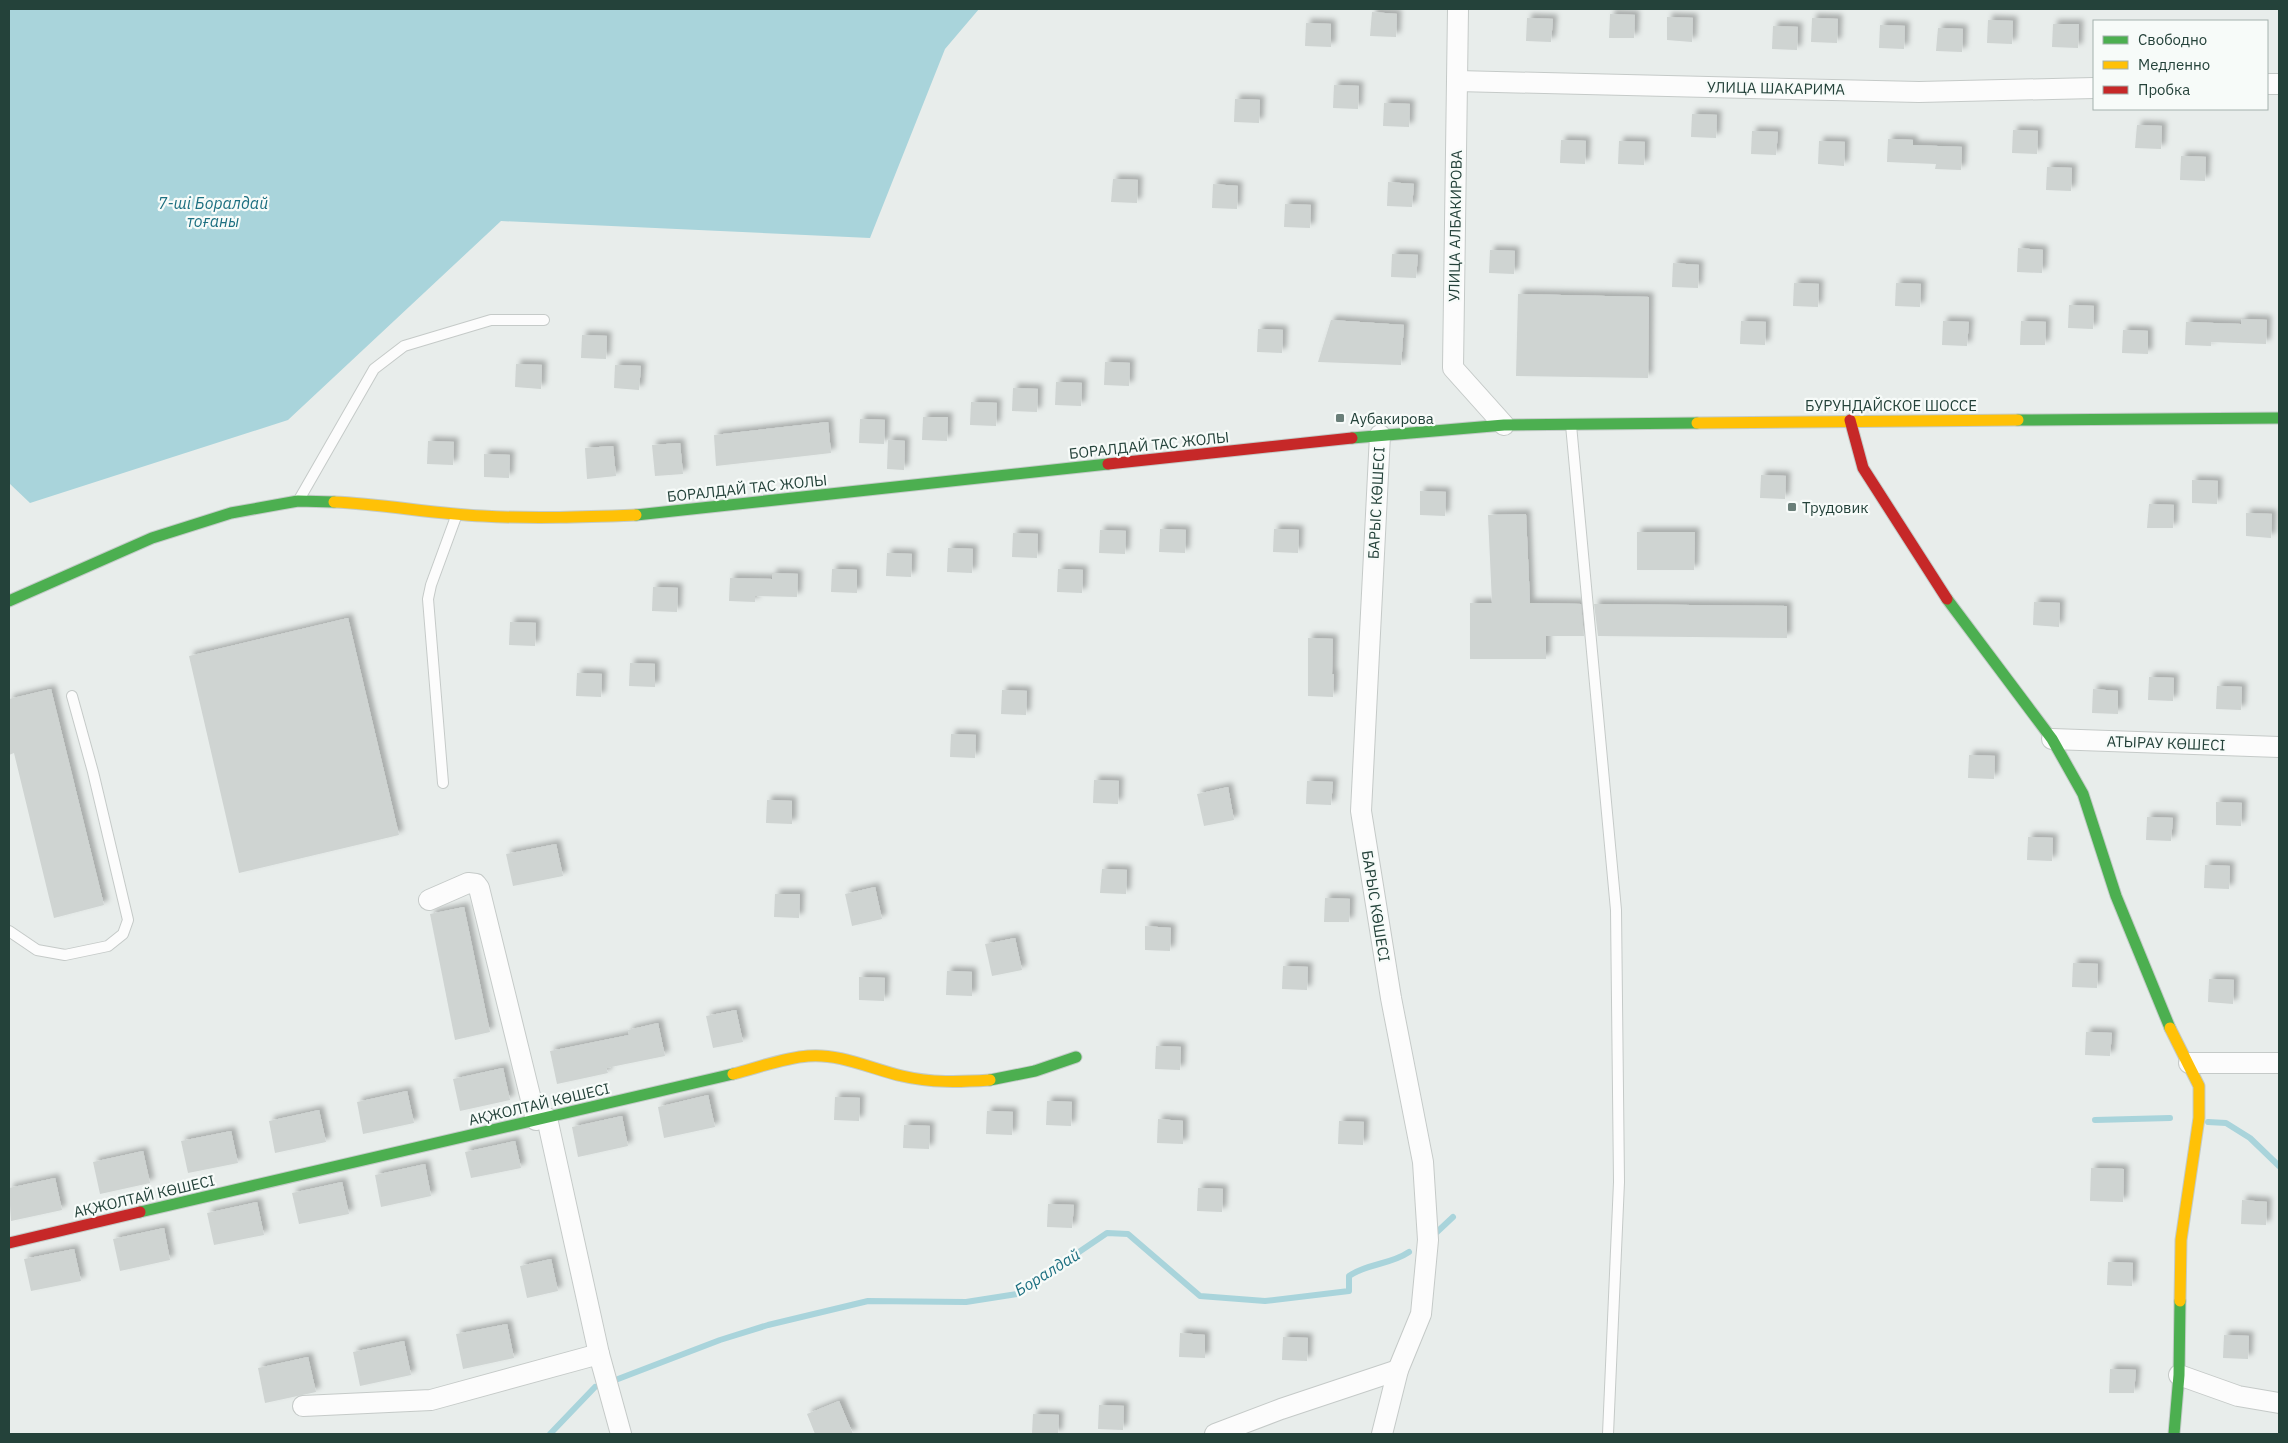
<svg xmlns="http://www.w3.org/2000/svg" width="2288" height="1443" font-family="'IBM Plex Sans',sans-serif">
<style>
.water{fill:#a9d4db}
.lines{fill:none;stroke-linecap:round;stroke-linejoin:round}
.stream{stroke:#a9d4db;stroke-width:6}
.building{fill:#cfd4d2;filter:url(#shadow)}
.lane-casing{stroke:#c5cac8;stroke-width:12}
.street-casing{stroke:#c5cac8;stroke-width:22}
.fast-casing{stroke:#c3cbc8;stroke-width:13}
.slow-casing{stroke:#c3cbc8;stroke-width:13}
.jam-casing{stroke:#c3cbc8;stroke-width:13}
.lane{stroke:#fcfcfc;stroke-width:10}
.street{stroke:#fcfcfc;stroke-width:20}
.fast{stroke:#4caf50;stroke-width:11}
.slow{stroke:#ffc107;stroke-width:11}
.jam{stroke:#c62828;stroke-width:11}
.poi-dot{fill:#697e78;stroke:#f7fbf9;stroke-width:2}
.labels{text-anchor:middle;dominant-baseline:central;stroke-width:4.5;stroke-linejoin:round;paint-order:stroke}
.street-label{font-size:15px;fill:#24423a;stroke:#f7fbf9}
.poi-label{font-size:15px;fill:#24423a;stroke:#f7fbf9;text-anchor:start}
.water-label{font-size:16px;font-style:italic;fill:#1c6f80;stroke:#f7fbf9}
</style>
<defs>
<filter id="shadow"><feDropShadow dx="4.5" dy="-4.5" stdDeviation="2.5" flood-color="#0004"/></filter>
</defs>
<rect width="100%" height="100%" fill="#e8edeb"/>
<!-- water -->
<path class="water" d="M 9,9 L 979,9 L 945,49 L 870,238 L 501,221 L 288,420 L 30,503 L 9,483 Z"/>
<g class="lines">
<!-- stream -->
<g class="stream">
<path d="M 2095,1120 L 2170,1118"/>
<path d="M 2208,1122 L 2226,1123 L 2250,1138 L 2279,1166"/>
<path d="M 1437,1232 L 1453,1217"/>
<path d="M 618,1379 L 720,1340 L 768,1325 L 868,1301 L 966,1302 L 1017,1294 L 1107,1233 L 1128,1234 L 1200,1296 L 1265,1301 L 1349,1291 L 1349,1276 C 1368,1263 1390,1265 1409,1252"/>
<path d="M 550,1434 L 595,1387"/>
</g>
</g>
<!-- building -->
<g class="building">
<path d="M 1372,12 L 1397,14 L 1396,37 L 1370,36 Z"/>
<path d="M 1610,14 L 1635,15 L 1634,38 L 1609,38 Z"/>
<path d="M 1667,17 L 1693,18 L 1692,42 L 1667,40 Z"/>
<path d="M 1527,18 L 1553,19 L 1551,42 L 1526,41 Z"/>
<path d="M 1812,18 L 1838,19 L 1837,43 L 1811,42 Z"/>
<path d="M 1988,20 L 2013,21 L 2012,44 L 1987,43 Z"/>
<path d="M 1306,23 L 1331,24 L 1331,47 L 1305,46 Z"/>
<path d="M 2053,24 L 2079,24 L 2078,48 L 2052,47 Z"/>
<path d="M 1880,25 L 1905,26 L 1904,49 L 1879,48 Z"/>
<path d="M 1773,26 L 1798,27 L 1797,50 L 1772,49 Z"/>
<path d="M 1938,28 L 1963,29 L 1962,52 L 1936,51 Z"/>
<path d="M 1334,85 L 1359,86 L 1358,109 L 1333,108 Z"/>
<path d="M 1235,99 L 1260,100 L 1259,123 L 1234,122 Z"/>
<path d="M 1384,103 L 1410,104 L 1409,127 L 1383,126 Z"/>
<path d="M 1692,114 L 1717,115 L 1716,138 L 1691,137 Z"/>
<path d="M 2137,125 L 2162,126 L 2161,149 L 2135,148 Z"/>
<path d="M 2013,130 L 2038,131 L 2037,154 L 2012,153 Z"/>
<path d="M 1752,131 L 1778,132 L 1776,155 L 1751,154 Z"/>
<path d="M 1888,139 L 1913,140 L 1913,145 L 1962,147 L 1961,170 L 1935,169 L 1936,164 L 1887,162 Z"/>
<path d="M 1561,140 L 1586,141 L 1585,164 L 1560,163 Z"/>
<path d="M 1619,141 L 1645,142 L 1644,165 L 1618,164 Z"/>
<path d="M 1819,141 L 1845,142 L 1844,166 L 1818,164 Z"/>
<path d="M 2181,156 L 2206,157 L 2205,181 L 2180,180 Z"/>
<path d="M 2047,167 L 2072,168 L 2071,191 L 2046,190 Z"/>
<path d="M 1113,179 L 1138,180 L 1137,203 L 1111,202 Z"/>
<path d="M 1388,182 L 1414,184 L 1412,207 L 1387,206 Z"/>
<path d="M 1213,184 L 1238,186 L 1237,209 L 1212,208 Z"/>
<path d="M 1285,204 L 1311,205 L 1310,228 L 1284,227 Z"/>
<path d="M 2018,248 L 2043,250 L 2042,273 L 2017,272 Z"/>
<path d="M 1490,250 L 1515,251 L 1514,274 L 1489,273 Z"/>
<path d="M 1392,254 L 1418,255 L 1416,278 L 1391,277 Z"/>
<path d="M 1673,263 L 1699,265 L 1698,288 L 1672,287 Z"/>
<path d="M 1794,283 L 1819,284 L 1818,307 L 1793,306 Z"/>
<path d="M 1896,283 L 1921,284 L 1920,307 L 1895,306 Z"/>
<path d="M 1518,294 L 1649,297 L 1648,378 L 1516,376 Z"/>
<path d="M 2069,305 L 2094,306 L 2093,329 L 2068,328 Z"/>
<path d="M 2242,319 L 2267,320 L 2266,344 L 2211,342 L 2211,346 L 2185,345 L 2186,322 L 2241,324 Z"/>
<path d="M 1331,320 L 1404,325 L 1401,365 L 1318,362 Z"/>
<path d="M 1741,321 L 1766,322 L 1765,345 L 1740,344 Z"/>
<path d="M 1943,321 L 1969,322 L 1967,346 L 1942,345 Z"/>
<path d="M 2021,321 L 2046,322 L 2045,345 L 2020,345 Z"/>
<path d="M 1258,329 L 1283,330 L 1282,353 L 1257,352 Z"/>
<path d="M 2123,330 L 2148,331 L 2148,354 L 2122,353 Z"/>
<path d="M 582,335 L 607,336 L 606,359 L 581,358 Z"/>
<path d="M 1105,362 L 1130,363 L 1129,386 L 1104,385 Z"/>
<path d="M 516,364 L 542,365 L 541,389 L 515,387 Z"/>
<path d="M 615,365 L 641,366 L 639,390 L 614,388 Z"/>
<path d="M 1056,382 L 1082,383 L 1081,406 L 1055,405 Z"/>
<path d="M 1013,388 L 1038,389 L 1037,412 L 1012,411 Z"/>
<path d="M 971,402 L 997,403 L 996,426 L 970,425 Z"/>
<path d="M 923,417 L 948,417 L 947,441 L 922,440 Z"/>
<path d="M 860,419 L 885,420 L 884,444 L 859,443 Z"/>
<path d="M 828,422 L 831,453 L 716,466 L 714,435 Z"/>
<path d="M 888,440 L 905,441 L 904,470 L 887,469 Z"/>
<path d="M 428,441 L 454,442 L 453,465 L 427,464 Z"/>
<path d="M 680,443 L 683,474 L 655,476 L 652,445 Z"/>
<path d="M 613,446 L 616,476 L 587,479 L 585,448 Z"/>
<path d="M 484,454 L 510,455 L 509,478 L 484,477 Z"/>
<path d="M 1761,475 L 1786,476 L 1785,499 L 1760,498 Z"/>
<path d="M 2192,480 L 2218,481 L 2217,504 L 2192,503 Z"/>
<path d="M 1420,491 L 1446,492 L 1445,516 L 1420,515 Z"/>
<path d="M 2149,504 L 2174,505 L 2173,528 L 2147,528 Z"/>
<path d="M 2246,513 L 2272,514 L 2271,538 L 2246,536 Z"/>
<path d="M 1526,514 L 1530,603 L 1581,604 L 1584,636 L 1546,636 L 1546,659 L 1470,659 L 1470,603 L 1492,603 L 1488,515 Z"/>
<path d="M 1160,529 L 1186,530 L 1185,553 L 1159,552 Z"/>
<path d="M 1274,529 L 1299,530 L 1298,553 L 1273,552 Z"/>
<path d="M 1100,530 L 1126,531 L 1125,554 L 1099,553 Z"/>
<path d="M 1637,532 L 1695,532 L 1694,570 L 1637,570 Z"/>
<path d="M 1013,533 L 1038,534 L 1037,558 L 1012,557 Z"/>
<path d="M 948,548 L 973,549 L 972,573 L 947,572 Z"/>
<path d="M 887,553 L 912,554 L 911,577 L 886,576 Z"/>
<path d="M 832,569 L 857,570 L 857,593 L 831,592 Z"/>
<path d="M 1058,569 L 1083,570 L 1082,593 L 1057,592 Z"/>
<path d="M 772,573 L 798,574 L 797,597 L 755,596 L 755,602 L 729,601 L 730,578 L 772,579 Z"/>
<path d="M 653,587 L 678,588 L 677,612 L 652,611 Z"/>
<path d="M 2034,602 L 2060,603 L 2059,627 L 2033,625 Z"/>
<path d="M 1594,604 L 1787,606 L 1787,638 L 1598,636 Z"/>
<path d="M 348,618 L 399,835 L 239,873 L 189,656 Z"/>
<path d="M 510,622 L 536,623 L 535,646 L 509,645 Z"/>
<path d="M 1308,638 L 1333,639 L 1332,674 L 1334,674 L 1333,697 L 1308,696 Z"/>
<path d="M 630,663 L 655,664 L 655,687 L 629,686 Z"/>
<path d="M 577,673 L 602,674 L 601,697 L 576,696 Z"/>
<path d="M 2149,677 L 2174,678 L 2173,701 L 2148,700 Z"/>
<path d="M 2217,686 L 2242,687 L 2241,710 L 2216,709 Z"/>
<path d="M 51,689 L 104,905 L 54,918 L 14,753 L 9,755 L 9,699 Z"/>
<path d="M 2093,689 L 2118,691 L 2118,714 L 2092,713 Z"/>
<path d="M 1002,690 L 1027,691 L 1026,715 L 1001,714 Z"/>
<path d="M 951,734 L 976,735 L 975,758 L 950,757 Z"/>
<path d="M 1969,755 L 1995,756 L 1994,779 L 1968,778 Z"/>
<path d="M 1094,780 L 1119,781 L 1118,804 L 1093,803 Z"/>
<path d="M 1307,781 L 1333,782 L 1331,805 L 1306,804 Z"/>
<path d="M 1228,787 L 1234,820 L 1204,826 L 1197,794 Z"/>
<path d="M 767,800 L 792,801 L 792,824 L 766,823 Z"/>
<path d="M 2216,802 L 2242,803 L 2241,826 L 2216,825 Z"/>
<path d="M 2147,817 L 2173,818 L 2171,841 L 2146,840 Z"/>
<path d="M 2028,837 L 2053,838 L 2052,861 L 2027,860 Z"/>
<path d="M 556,844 L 563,876 L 513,886 L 506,854 Z"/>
<path d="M 2205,865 L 2230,866 L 2229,889 L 2204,888 Z"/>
<path d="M 1102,869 L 1127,870 L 1126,894 L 1100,893 Z"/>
<path d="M 875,887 L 882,919 L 852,926 L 845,894 Z"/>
<path d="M 775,894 L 800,894 L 799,918 L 774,917 Z"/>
<path d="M 1325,898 L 1350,899 L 1349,922 L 1324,922 Z"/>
<path d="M 464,907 L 490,1032 L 455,1040 L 430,914 Z"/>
<path d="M 1145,926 L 1171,928 L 1170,951 L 1145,950 Z"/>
<path d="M 1015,938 L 1022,970 L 992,976 L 985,944 Z"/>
<path d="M 2073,963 L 2098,964 L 2097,988 L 2072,987 Z"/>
<path d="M 1283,966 L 1308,967 L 1307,990 L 1282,989 Z"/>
<path d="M 947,971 L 972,972 L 972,996 L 946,995 Z"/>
<path d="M 859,977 L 885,978 L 884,1001 L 859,1000 Z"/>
<path d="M 2209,979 L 2234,980 L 2233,1004 L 2208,1002 Z"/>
<path d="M 736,1010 L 743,1042 L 713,1048 L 706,1016 Z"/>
<path d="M 658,1023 L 665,1056 L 606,1068 L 608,1073 L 557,1084 L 550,1051 L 629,1035 L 628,1030 Z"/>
<path d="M 2086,1032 L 2112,1033 L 2110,1056 L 2085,1055 Z"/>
<path d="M 1156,1046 L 1181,1047 L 1180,1070 L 1155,1069 Z"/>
<path d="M 503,1068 L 510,1100 L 460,1111 L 453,1079 Z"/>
<path d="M 407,1091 L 414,1123 L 363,1134 L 357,1102 Z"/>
<path d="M 708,1095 L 715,1127 L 664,1138 L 658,1107 Z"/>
<path d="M 835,1097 L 860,1098 L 859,1121 L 834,1120 Z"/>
<path d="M 1047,1101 L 1072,1102 L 1071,1126 L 1046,1125 Z"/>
<path d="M 319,1110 L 326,1142 L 275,1153 L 269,1121 Z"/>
<path d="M 987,1111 L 1013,1112 L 1012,1135 L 986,1134 Z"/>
<path d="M 622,1116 L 628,1146 L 578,1157 L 572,1127 Z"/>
<path d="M 1158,1119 L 1183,1121 L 1183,1144 L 1157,1143 Z"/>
<path d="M 1339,1121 L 1364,1122 L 1363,1145 L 1338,1144 Z"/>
<path d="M 904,1125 L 930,1126 L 929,1149 L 903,1148 Z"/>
<path d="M 231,1131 L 238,1163 L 188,1173 L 181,1141 Z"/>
<path d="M 515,1141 L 521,1168 L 471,1178 L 465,1152 Z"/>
<path d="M 143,1151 L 150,1183 L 100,1194 L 93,1162 Z"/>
<path d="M 425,1164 L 431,1196 L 381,1207 L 375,1175 Z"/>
<path d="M 2091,1168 L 2124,1169 L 2123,1202 L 2090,1201 Z"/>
<path d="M 55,1178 L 62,1210 L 11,1221 L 9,1188 Z"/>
<path d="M 342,1182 L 349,1214 L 299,1224 L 292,1193 Z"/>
<path d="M 1198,1188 L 1223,1189 L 1222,1212 L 1197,1211 Z"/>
<path d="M 2242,1200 L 2267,1202 L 2266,1225 L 2241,1224 Z"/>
<path d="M 257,1202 L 264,1235 L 214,1245 L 207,1213 Z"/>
<path d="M 1048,1204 L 1074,1205 L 1072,1228 L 1047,1227 Z"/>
<path d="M 164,1228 L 170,1260 L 120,1271 L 113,1239 Z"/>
<path d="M 74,1249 L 81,1281 L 31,1291 L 24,1259 Z"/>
<path d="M 551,1259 L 558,1291 L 527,1298 L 520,1266 Z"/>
<path d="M 2108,1262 L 2133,1263 L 2132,1286 L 2107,1285 Z"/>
<path d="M 507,1324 L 514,1358 L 463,1369 L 456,1334 Z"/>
<path d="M 1180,1333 L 1205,1335 L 1205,1358 L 1179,1357 Z"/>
<path d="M 2224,1335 L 2249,1336 L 2248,1359 L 2223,1358 Z"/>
<path d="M 1283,1337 L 1308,1338 L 1307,1361 L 1282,1360 Z"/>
<path d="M 404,1341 L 411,1375 L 360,1386 L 353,1352 Z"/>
<path d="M 308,1357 L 316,1392 L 265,1403 L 258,1368 Z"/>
<path d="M 2110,1369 L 2136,1370 L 2134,1393 L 2109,1393 Z"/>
<path d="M 839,1401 L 853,1434 L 815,1434 L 807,1414 Z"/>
<path d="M 1099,1405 L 1124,1406 L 1123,1430 L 1098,1429 Z"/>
<path d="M 1033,1414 L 1059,1415 L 1058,1434 L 1032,1434 Z"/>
</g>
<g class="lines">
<defs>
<g id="lane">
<path d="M 1571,425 L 1616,910 L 1619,1182 L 1608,1434"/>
<path d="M 300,498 L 374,369 L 404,346 L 491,320 L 544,320"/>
<path d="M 443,783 L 428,599 L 431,585 L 457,514"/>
<path d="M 9,931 L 37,950 L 65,955 L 108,946 L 123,934 L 128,920 L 93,772 L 72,696"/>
</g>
<g id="street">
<path d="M 1458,9 L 1453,368 L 1504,425"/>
<path d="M 1457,81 L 1919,92 L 2094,88"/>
<path d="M 2267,84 L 2279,84"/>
<path d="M 1380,435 L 1361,811 L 1391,998 L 1423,1162 L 1428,1240 L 1421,1314 L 1398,1370 L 1382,1434"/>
<path d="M 2052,739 L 2279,747"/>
<path d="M 429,900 L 468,883 L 476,884 L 479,888 L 536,1120"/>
<path d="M 2189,1063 L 2279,1063"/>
<path d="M 547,1118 L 599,1354 L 621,1434"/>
<path d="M 2179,1375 L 2238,1396 L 2279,1403"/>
<path d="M 303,1406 L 431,1400 L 599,1354"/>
<path d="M 1215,1434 L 1281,1409 L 1398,1370"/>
</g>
<g id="fast">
<path d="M 2018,420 L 2279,418"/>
<path d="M 1352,438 L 1504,425 L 1697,423"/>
<path d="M 636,515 L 1108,464"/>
<path d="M 1947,599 L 2052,739 L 2083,794 L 2116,896 L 2170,1028"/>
<path d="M 9,601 L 152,538 L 231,513 L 298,501 L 334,502"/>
<path d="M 990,1080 L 1035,1071 L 1076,1057"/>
<path d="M 140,1212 L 733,1074"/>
<path d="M 2174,1434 L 2179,1375 L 2180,1301"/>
</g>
<g id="slow">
<path d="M 1697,423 L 2018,420"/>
<path d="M 334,502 C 384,504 433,514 483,516 C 534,519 585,517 636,515"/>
<path d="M 2170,1028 L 2199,1086 L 2199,1118 L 2181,1240 L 2180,1301"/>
<path d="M 733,1074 C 757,1068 783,1058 808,1056 C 839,1053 872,1069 902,1076 C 931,1083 960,1082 990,1080"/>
</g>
<g id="jam">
<path d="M 1850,420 L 1863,468 L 1947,599"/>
<path d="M 1108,464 L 1352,438"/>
<path d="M 9,1243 L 140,1212"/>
</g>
</defs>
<!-- lane casing -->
<use href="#lane" class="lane-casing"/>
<!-- street casing -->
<use href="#street" class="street-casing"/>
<!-- fast casing -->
<use href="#fast" class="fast-casing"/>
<!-- slow casing -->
<use href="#slow" class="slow-casing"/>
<!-- jam casing -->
<use href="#jam" class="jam-casing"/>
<!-- lane -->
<use href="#lane" class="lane"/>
<!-- street -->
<use href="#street" class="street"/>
<!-- fast -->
<use href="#fast" class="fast"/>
<!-- slow -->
<use href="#slow" class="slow"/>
<!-- jam -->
<use href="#jam" class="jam"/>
</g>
<!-- markers -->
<g class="poi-dot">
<rect x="1335" y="413" width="10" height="10" rx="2.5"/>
<rect x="1787" y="502" width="10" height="10" rx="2.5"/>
</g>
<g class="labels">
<!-- street labels -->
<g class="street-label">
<text transform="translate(1776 88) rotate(1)">УЛИЦА ШАКАРИМА</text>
<text transform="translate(1455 226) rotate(-89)">УЛИЦА АЛБАКИРОВА</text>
<text x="1891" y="405">БУРУНДАЙСКОЕ ШОССЕ</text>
<text transform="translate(1149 445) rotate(-6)">БОРАЛДАЙ ТАС ЖОЛЫ</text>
<text transform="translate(747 488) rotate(-6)">БОРАЛДАЙ ТАС ЖОЛЫ</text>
<text transform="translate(1376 503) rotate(-87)">БАРЫС КӨШЕСІ</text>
<text transform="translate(2166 743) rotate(2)">АТЫРАУ КӨШЕСІ</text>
<text transform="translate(1376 906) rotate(81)">БАРЫС КӨШЕСІ</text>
<text transform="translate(539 1104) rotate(-13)">АҚЖОЛТАЙ КӨШЕСІ</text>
<text transform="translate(144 1196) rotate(-13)">АҚЖОЛТАЙ КӨШЕСІ</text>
</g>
<!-- poi labels -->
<g class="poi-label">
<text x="1350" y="418">Аубакирова</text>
<text x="1802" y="507">Трудовик</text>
</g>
<!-- water labels -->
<g class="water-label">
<text x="213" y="203">7-ші Боралдай<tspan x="213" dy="18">тоғаны</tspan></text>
<text transform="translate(1047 1272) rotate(-32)">Боралдай</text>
</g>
</g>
<!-- border -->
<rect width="2288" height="1443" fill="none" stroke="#24423a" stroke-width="20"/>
<!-- legend -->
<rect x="2093" y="20" width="175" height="90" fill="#f7fbf9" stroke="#a3b1ad"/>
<rect x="2103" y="36" width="25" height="8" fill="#4caf50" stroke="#a3b1ad"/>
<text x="2138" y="45" font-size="15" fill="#24423a">Свободно</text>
<rect x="2103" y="61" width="25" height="8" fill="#ffc107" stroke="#a3b1ad"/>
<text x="2138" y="70" font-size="15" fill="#24423a">Медленно</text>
<rect x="2103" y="86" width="25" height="8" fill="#c62828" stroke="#a3b1ad"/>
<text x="2138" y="95" font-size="15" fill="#24423a">Пробка</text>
</svg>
